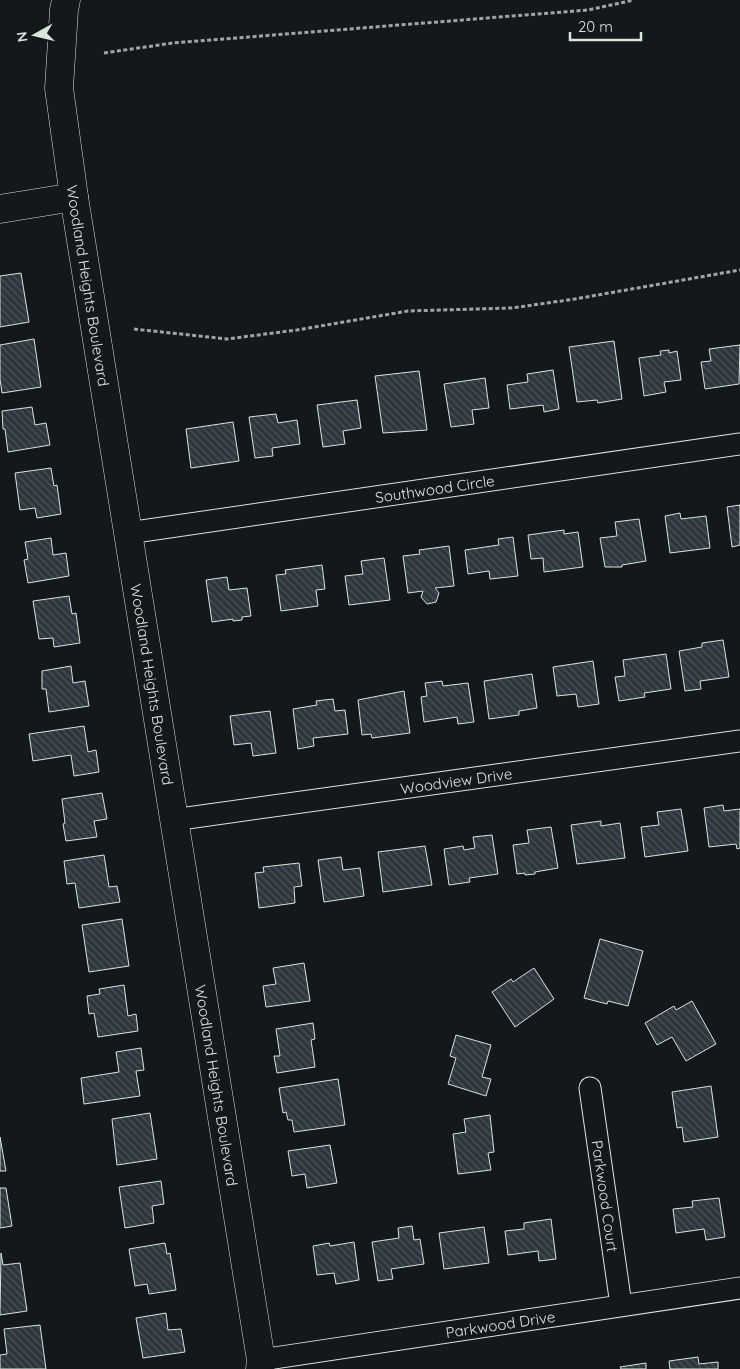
<svg xmlns="http://www.w3.org/2000/svg" width="740" height="1369" font-family="Quicksand,sans-serif">
<style>
.building{fill:url(#building-back-hatch);stroke:#d8e6dc}
.lines{fill:none;stroke-linecap:round;stroke-linejoin:round}
.street-casing{stroke:#d8e6dc;stroke-width:23}
.secondary-casing{stroke:#d8e6dc;stroke-width:29}
.path{stroke:#9da8a2;stroke-width:3;stroke-dasharray:4 2.5;stroke-linecap:butt}
.street{stroke:#14181c;stroke-width:21}
.secondary{stroke:#14181c;stroke-width:28}
.labels{text-anchor:middle;dominant-baseline:central;stroke-width:4;stroke-linejoin:round;paint-order:stroke}
.street-label{font-size:15px;fill:#d8e6dc;stroke:#14181c}
</style>
<defs>
<pattern id="building-back-hatch" width="6" height="6" patternUnits="userSpaceOnUse" patternTransform="scale(1.25)"><rect width="6" height="6" fill="#2c363c"/><path d="M-1 5l2 2M0 0l6 6M5-1l2 2" fill="none" stroke="#4a5358"/></pattern>
</defs>
<rect width="100%" height="100%" fill="#14181c"/>
<!-- building -->
<g class="building">
<path d="M 21,273 L 29,322 L 0,327 L 0,276 Z"/>
<path d="M 34,339 L 41,387 L 2,393 L 0,379 L 0,345 Z"/>
<path d="M 614,341 L 622,399 L 598,403 L 597,400 L 577,402 L 569,347 Z"/>
<path d="M 740,345 L 739,384 L 705,389 L 701,362 L 711,361 L 709,349 Z"/>
<path d="M 669,350 L 669,353 L 677,351 L 681,380 L 664,382 L 666,392 L 644,396 L 639,358 L 661,355 L 660,351 Z"/>
<path d="M 553,370 L 559,409 L 544,412 L 543,405 L 510,409 L 507,385 L 528,382 L 527,374 Z"/>
<path d="M 419,371 L 427,430 L 383,433 L 375,376 Z"/>
<path d="M 485,378 L 489,408 L 472,410 L 474,424 L 451,427 L 444,384 Z"/>
<path d="M 357,400 L 361,428 L 343,431 L 345,444 L 323,447 L 317,405 Z"/>
<path d="M 32,407 L 35,425 L 46,423 L 50,445 L 8,452 L 5,429 L 3,429 L 2,411 Z"/>
<path d="M 276,414 L 278,423 L 297,420 L 300,444 L 272,448 L 273,456 L 255,458 L 249,417 Z"/>
<path d="M 233,422 L 239,461 L 191,468 L 186,429 Z"/>
<path d="M 51,468 L 54,486 L 57,485 L 61,514 L 37,518 L 35,508 L 20,510 L 15,473 Z"/>
<path d="M 740,505 L 740,545 L 732,547 L 727,507 Z"/>
<path d="M 680,513 L 681,519 L 706,516 L 710,548 L 670,553 L 665,516 Z"/>
<path d="M 639,519 L 646,561 L 622,565 L 622,567 L 605,567 L 600,538 L 617,536 L 615,522 Z"/>
<path d="M 564,530 L 564,534 L 578,532 L 583,567 L 544,572 L 543,558 L 531,559 L 528,535 Z"/>
<path d="M 513,537 L 518,576 L 490,579 L 489,571 L 468,574 L 465,550 L 499,545 L 498,539 Z"/>
<path d="M 51,538 L 53,555 L 66,553 L 69,576 L 28,583 L 24,560 L 28,559 L 25,542 Z"/>
<path d="M 449,546 L 454,586 L 435,588 L 439,593 L 436,602 L 427,604 L 421,597 L 423,591 L 408,593 L 403,556 L 420,554 L 419,550 Z"/>
<path d="M 384,558 L 390,600 L 349,605 L 345,576 L 363,574 L 361,561 Z"/>
<path d="M 322,565 L 325,589 L 316,590 L 318,606 L 281,611 L 276,575 L 286,574 L 285,570 Z"/>
<path d="M 227,577 L 229,590 L 247,588 L 251,616 L 242,617 L 242,620 L 233,621 L 233,619 L 212,622 L 206,580 Z"/>
<path d="M 69,596 L 72,614 L 76,613 L 80,643 L 54,647 L 53,638 L 39,639 L 33,601 Z"/>
<path d="M 723,640 L 729,677 L 700,681 L 701,689 L 685,691 L 679,651 L 702,647 L 702,643 Z"/>
<path d="M 666,654 L 671,689 L 644,693 L 645,697 L 619,701 L 615,677 L 625,676 L 623,660 Z"/>
<path d="M 593,661 L 599,704 L 578,707 L 576,694 L 557,696 L 553,667 Z"/>
<path d="M 71,666 L 73,683 L 85,681 L 89,706 L 49,712 L 46,689 L 42,689 L 42,671 Z"/>
<path d="M 532,674 L 537,708 L 519,711 L 519,715 L 489,719 L 484,681 Z"/>
<path d="M 442,681 L 443,686 L 468,683 L 474,722 L 458,724 L 457,717 L 424,722 L 421,697 L 427,696 L 425,683 Z"/>
<path d="M 404,691 L 410,733 L 372,738 L 371,734 L 362,735 L 358,700 Z"/>
<path d="M 333,699 L 335,711 L 345,710 L 348,734 L 313,738 L 314,746 L 298,749 L 293,709 L 317,705 L 316,701 Z"/>
<path d="M 270,711 L 276,753 L 253,756 L 251,743 L 234,745 L 230,716 Z"/>
<path d="M 84,726 L 88,752 L 96,750 L 99,772 L 74,776 L 71,755 L 33,761 L 29,734 Z"/>
<path d="M 102,793 L 107,819 L 94,821 L 97,837 L 66,841 L 63,824 L 65,823 L 62,799 Z"/>
<path d="M 723,805 L 724,811 L 740,809 L 740,848 L 737,849 L 736,844 L 709,847 L 704,808 Z"/>
<path d="M 681,809 L 688,851 L 645,857 L 641,827 L 659,825 L 657,812 Z"/>
<path d="M 601,821 L 601,826 L 620,823 L 625,858 L 577,864 L 571,825 Z"/>
<path d="M 551,827 L 558,868 L 535,872 L 535,874 L 525,875 L 525,873 L 517,874 L 513,845 L 529,843 L 527,830 Z"/>
<path d="M 492,835 L 498,874 L 469,878 L 470,882 L 449,885 L 444,849 L 463,846 L 464,850 L 475,848 L 473,837 Z"/>
<path d="M 425,846 L 432,885 L 383,892 L 378,852 Z"/>
<path d="M 104,855 L 109,887 L 117,886 L 120,902 L 79,908 L 75,883 L 67,884 L 64,861 Z"/>
<path d="M 341,857 L 343,870 L 360,868 L 364,896 L 324,902 L 318,860 Z"/>
<path d="M 299,863 L 302,886 L 294,887 L 295,903 L 259,908 L 255,873 L 264,872 L 263,867 Z"/>
<path d="M 122,919 L 129,966 L 89,972 L 82,925 Z"/>
<path d="M 600,939 L 643,951 L 628,1006 L 608,1001 L 607,1004 L 584,998 Z"/>
<path d="M 304,963 L 310,1001 L 266,1007 L 263,986 L 276,984 L 273,968 Z"/>
<path d="M 534,968 L 554,999 L 515,1027 L 492,992 L 511,979 L 513,982 Z"/>
<path d="M 124,985 L 128,1016 L 136,1014 L 138,1031 L 98,1037 L 94,1013 L 89,1014 L 87,996 L 100,994 L 99,989 Z"/>
<path d="M 692,1001 L 716,1044 L 686,1061 L 672,1037 L 657,1045 L 645,1023 L 674,1006 L 676,1010 Z"/>
<path d="M 313,1023 L 315,1039 L 311,1040 L 315,1067 L 277,1073 L 274,1056 L 280,1056 L 276,1029 Z"/>
<path d="M 456,1035 L 491,1045 L 482,1077 L 491,1079 L 486,1096 L 448,1084 L 456,1058 L 450,1056 Z"/>
<path d="M 141,1048 L 144,1070 L 136,1071 L 140,1096 L 84,1104 L 81,1078 L 119,1072 L 116,1052 Z"/>
<path d="M 338,1079 L 345,1125 L 294,1132 L 292,1120 L 288,1120 L 286,1112 L 283,1113 L 279,1088 Z"/>
<path d="M 711,1086 L 718,1137 L 684,1142 L 682,1127 L 677,1128 L 672,1092 Z"/>
<path d="M 150,1113 L 157,1159 L 117,1165 L 112,1119 Z"/>
<path d="M 490,1115 L 494,1152 L 488,1153 L 491,1170 L 458,1174 L 453,1134 L 466,1132 L 464,1119 Z"/>
<path d="M 0,1137 L 6,1171 L 0,1171 Z"/>
<path d="M 330,1145 L 337,1183 L 307,1188 L 305,1174 L 292,1176 L 288,1151 Z"/>
<path d="M 161,1181 L 164,1204 L 152,1206 L 154,1223 L 125,1228 L 119,1187 Z"/>
<path d="M 0,1188 L 6,1188 L 12,1226 L 0,1228 Z"/>
<path d="M 719,1198 L 725,1237 L 706,1240 L 704,1229 L 676,1233 L 673,1209 L 693,1207 L 692,1201 Z"/>
<path d="M 551,1219 L 556,1259 L 539,1261 L 538,1251 L 508,1255 L 505,1231 L 524,1229 L 524,1223 Z"/>
<path d="M 412,1226 L 414,1240 L 420,1239 L 424,1264 L 391,1269 L 393,1279 L 378,1281 L 372,1242 L 399,1238 L 398,1228 Z"/>
<path d="M 484,1227 L 489,1263 L 444,1269 L 439,1233 Z"/>
<path d="M 354,1242 L 359,1280 L 336,1284 L 334,1273 L 317,1275 L 313,1246 L 329,1243 L 330,1246 Z"/>
<path d="M 165,1243 L 167,1254 L 170,1253 L 176,1290 L 149,1294 L 147,1284 L 135,1286 L 129,1249 Z"/>
<path d="M 1,1253 L 3,1265 L 20,1263 L 27,1311 L 0,1315 Z"/>
<path d="M 166,1313 L 168,1330 L 181,1329 L 185,1352 L 143,1358 L 136,1318 Z"/>
<path d="M 40,1325 L 46,1369 L 0,1369 L 0,1355 L 7,1354 L 4,1329 Z"/>
<path d="M 698,1357 L 699,1364 L 718,1362 L 718,1369 L 670,1369 L 669,1361 Z"/>
<path d="M 646,1363 L 646,1369 L 621,1369 L 620,1367 Z"/>
</g>
<g class="lines">
<defs>
<g id="street">
<path id="s1" d="M 128,533 L 740,444"/>
<path id="s2" d="M 173,820 L 740,741"/>
<path id="s3" d="M 590,1088 L 621,1305"/>
<path id="s4" d="M 261,1360 L 740,1288"/>
</g>
<g id="secondary">
<path id="s5" d="M 66,0 L 64,10 L 59,88 L 74,197 L 261,1360 L 260,1369"/>
<path d="M 0,209 L 74,197"/>
</g>
</defs>
<!-- street casing -->
<use href="#street" class="street-casing"/>
<!-- secondary casing -->
<use href="#secondary" class="secondary-casing"/>
<!-- path -->
<g class="path">
<path d="M 104,53 L 173,43 L 588,10 L 634,0"/>
<path d="M 134,329 L 227,339 L 297,330 L 408,311 L 512,308 L 575,299 L 740,270"/>
</g>
<!-- street -->
<use href="#street" class="street"/>
<!-- secondary -->
<use href="#secondary" class="secondary"/>
</g>
<g class="labels">
<!-- street labels -->
<g class="street-label">
<text stroke="none"><textPath href="#s5" startOffset="288">Woodland Heights Boulevard</textPath></text>
<text stroke="none"><textPath href="#s1" startOffset="310">Southwood Circle</textPath></text>
<text stroke="none"><textPath href="#s5" startOffset="692">Woodland Heights Boulevard</textPath></text>
<text stroke="none"><textPath href="#s2" startOffset="286">Woodview Drive</textPath></text>
<text stroke="none"><textPath href="#s5" startOffset="1098">Woodland Heights Boulevard</textPath></text>
<text stroke="none"><textPath href="#s3" startOffset="109">Parkwood Court</textPath></text>
<text stroke="none"><textPath href="#s4" startOffset="242">Parkwood Drive</textPath></text>
</g>
</g>
<!-- north arrow -->
<g transform="translate(35 35) rotate(262)" stroke="#14181c" stroke-width="4" paint-order="stroke">
<path d="M0-4L9 19L0 12L-9 19Z" fill="#d8e6dc"/>
<text y="-8" font-size="14" font-weight="bold" text-anchor="middle" fill="#d8e6dc">N</text>
</g>
<!-- scale -->
<path d="M570 32v8h71v-8" fill="none" stroke="#d8e6dc" stroke-width="2.5"/>
<text x="578" y="32" font-size="15" fill="#d8e6dc" stroke="#14181c" stroke-width="4" paint-order="stroke">20 m</text>
</svg>
